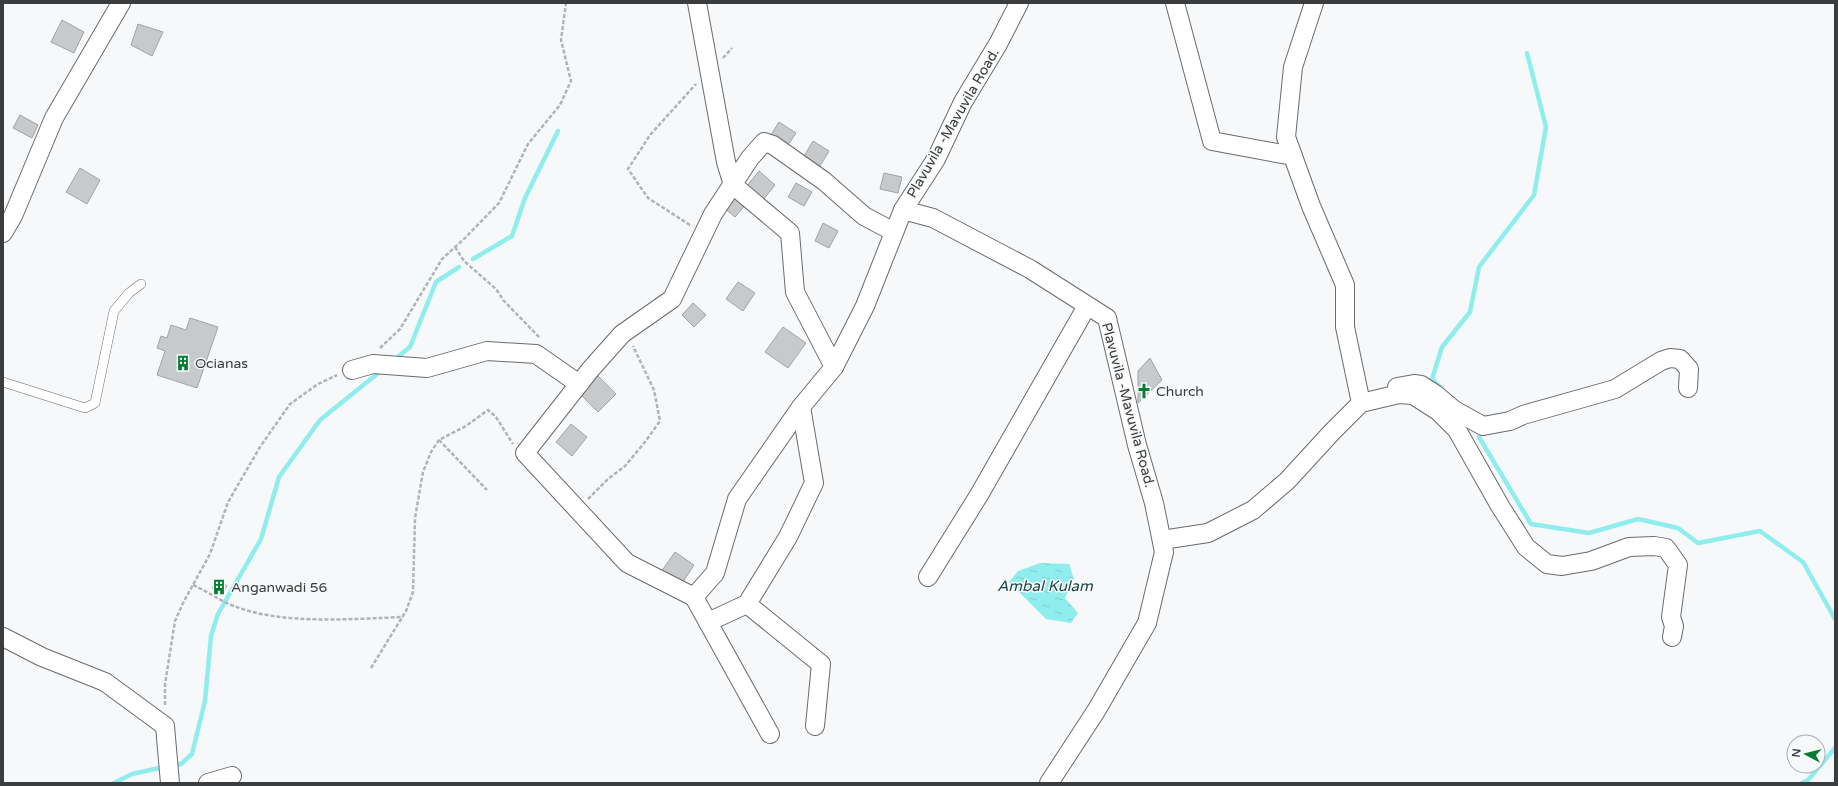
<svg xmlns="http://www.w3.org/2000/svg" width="1838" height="786" font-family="'Varela Round',sans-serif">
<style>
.water{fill:url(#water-ripples)}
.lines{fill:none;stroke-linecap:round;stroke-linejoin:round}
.stream{stroke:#90edee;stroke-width:4.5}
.building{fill:#c7c9cb;stroke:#a1a3a5}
.lane-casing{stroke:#6a6b6d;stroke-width:10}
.street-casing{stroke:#6a6b6d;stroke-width:20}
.path{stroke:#b2b3b4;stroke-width:2.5;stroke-dasharray:4 2;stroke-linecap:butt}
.lane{stroke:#fff;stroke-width:9}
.street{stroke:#fff;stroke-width:18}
.labels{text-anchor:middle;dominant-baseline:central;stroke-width:3;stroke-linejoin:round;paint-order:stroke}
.street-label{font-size:14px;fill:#3b3c3d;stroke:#f6f8f9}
.poi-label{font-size:14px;fill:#3b3c3d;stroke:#f6f8f9;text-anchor:start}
.water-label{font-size:15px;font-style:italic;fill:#1b4747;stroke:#f6f8f9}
</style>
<defs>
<pattern id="water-ripples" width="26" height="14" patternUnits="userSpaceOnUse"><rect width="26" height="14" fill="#90edee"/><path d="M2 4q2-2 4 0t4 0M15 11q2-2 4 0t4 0" fill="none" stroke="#7dcccd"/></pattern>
</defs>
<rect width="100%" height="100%" fill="#f6f8f9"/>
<!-- water -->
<path class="water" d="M 1040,563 L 1069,564 L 1074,579 L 1065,598 L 1078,613 L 1071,623 L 1046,619 L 1009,582 L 1018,571 Z"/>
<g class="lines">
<!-- stream -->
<g class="stream">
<path d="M 473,259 L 512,236 L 525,198 L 558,131"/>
<path d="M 394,360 L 410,347 L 436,282 L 459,267"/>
<path d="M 1442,389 L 1432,379 L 1442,347 L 1470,312 L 1479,267 L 1534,195 L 1546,127 L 1527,53"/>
<path d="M 1479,437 L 1531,524 L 1589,533 L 1638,519 L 1678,528 L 1698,543 L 1760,531 L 1803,562 L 1835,619"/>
<path d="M 171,766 L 181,764 L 192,754 L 205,701 L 211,636 L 218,614 L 261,539 L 279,477 L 320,420 L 382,370"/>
<path d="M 114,783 L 132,774 L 164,767"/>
<path d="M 1802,783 L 1808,780 L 1835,748"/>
</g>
</g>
<!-- building -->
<g class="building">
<path d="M 62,20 L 84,32 L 74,53 L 51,42 Z"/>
<path d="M 138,24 L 163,32 L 152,56 L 131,45 Z"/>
<path d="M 20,115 L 38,125 L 32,138 L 13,128 Z"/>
<path d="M 779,122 L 796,133 L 786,148 L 769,138 Z"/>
<path d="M 813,141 L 829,151 L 820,166 L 804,156 Z"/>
<path d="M 80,168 L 100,180 L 87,204 L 66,192 Z"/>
<path d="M 759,171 L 775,185 L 759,205 L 743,191 Z"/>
<path d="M 884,173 L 902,177 L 898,193 L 880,189 Z"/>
<path d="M 796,183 L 812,192 L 804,206 L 788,197 Z"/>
<path d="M 736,192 L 748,202 L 735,217 L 723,207 Z"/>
<path d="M 823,223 L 838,231 L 829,248 L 815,241 Z"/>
<path d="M 738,282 L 755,293 L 743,311 L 726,299 Z"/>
<path d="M 693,303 L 706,315 L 694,327 L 682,315 Z"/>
<path d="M 190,318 L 218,327 L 197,388 L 157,375 L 165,351 L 157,348 L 161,336 L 167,338 L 171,325 L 186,330 Z"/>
<path d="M 783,327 L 806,343 L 788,368 L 765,352 Z"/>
<path d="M 1150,358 L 1162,380 L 1138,403 L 1138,371 Z"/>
<path d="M 598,376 L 616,394 L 598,412 L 580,394 Z"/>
<path d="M 571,424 L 587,437 L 572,456 L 556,442 Z"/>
<path d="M 675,552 L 694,565 L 681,585 L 661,572 Z"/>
<path d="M 218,579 L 227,586 L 221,595 L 212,588 Z"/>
</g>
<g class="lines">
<defs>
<path id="lane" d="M 3,382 L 85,408 L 95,403 L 114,311 L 129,293 L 141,284"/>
<g id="street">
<path d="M 697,3 L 726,162 L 733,185 L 790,233 L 795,292 L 834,367"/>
<path d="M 1175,3 L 1212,141 L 1293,156"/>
<path d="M 1314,3 L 1293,67 L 1286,137 L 1311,206 L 1345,285 L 1345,327 L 1361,403"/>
<path d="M 903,210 L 933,218 L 1030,269 L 1107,318 L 1137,445 L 1154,503 L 1164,552 L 1147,623 L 1096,711 L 1049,783"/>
<path d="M 894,232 L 864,216 L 824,181 L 773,145 L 764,142 L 750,158 L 713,214 L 672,299 L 622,334 L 590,370 L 525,453 L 627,563 L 694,597 L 715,573 L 737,499 L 801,407 L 834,367 L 865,306 L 903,210 L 936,159 L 963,102 L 998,44 L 1019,3"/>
<path d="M 3,233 L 13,216 L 54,118 L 121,3"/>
<path d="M 352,370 L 373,364 L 427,368 L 487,351 L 536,354 L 579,384"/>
<path d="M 1397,387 L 1414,384 L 1421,385 L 1435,394 L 1454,410 L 1483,426 L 1510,421 L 1523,415 L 1615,389 L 1661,361 L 1670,358 L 1680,359 L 1689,369 L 1688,388"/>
<path d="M 1162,540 L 1208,533 L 1253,510 L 1287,481 L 1332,432 L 1361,403 L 1399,394 L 1413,395 L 1438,411 L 1457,430 L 1500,506 L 1526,547 L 1547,564 L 1562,566 L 1591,561 L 1629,547 L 1654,546 L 1666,548 L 1678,565 L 1671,617 L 1674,626 L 1672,637"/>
<path d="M 928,577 L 979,495 L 1087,306"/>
<path d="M 694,597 L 770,734"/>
<path d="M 747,604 L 821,664 L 815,726"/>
<path d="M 708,622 L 747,604 L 788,537 L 814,483 L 801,407"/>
<path d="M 3,637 L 42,657 L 105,682 L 165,726 L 170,783"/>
<path d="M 208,783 L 232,776"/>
</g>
</defs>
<!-- lane casing -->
<use href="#lane" class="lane-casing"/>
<!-- street casing -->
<use href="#street" class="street-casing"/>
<!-- path -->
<g class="path">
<path d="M 723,58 L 732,48"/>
<path d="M 690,225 L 648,198 L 628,169 L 650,135 L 696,84"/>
<path d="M 455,247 L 464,261 L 496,289 L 504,301 L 540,338"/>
<path d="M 380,348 L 400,329 L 442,259 L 464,239 L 499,203 L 528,144 L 560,105 L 571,81 L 561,40 L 566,3"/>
<path d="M 439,440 L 487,490"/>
<path d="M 588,499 L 608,479 L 625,466 L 645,442 L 660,421 L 654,390 L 633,346"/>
<path d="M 193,585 C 207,591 220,601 234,606 C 281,625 352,619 403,617"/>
<path d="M 371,668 L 406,611 L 413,592 L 415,518 L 423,472 L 431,452 L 439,440 L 466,426 L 488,410 L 496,417 L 513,444"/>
<path d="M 165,705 L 165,684 L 175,621 L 184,601 L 210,554 L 228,502 L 260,447 L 290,404 L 318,384 L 337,375"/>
</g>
<!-- lane -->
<use href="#lane" class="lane"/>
<!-- street -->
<use href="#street" class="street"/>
</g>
<!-- icons -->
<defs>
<symbol id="building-bare" viewBox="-9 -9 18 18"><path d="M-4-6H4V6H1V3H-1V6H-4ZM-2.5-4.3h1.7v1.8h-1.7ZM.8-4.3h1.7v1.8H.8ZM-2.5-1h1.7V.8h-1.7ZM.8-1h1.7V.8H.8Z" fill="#067c33" stroke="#f6f8f9" stroke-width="2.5" paint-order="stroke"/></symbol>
<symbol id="church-bare" viewBox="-9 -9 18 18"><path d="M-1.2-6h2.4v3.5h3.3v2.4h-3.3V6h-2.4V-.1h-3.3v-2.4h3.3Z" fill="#067c33" stroke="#f6f8f9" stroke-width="2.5" paint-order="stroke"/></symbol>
</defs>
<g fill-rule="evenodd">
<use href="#building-bare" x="172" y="352" width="22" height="22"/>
<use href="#church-bare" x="1133" y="380" width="22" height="22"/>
<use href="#building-bare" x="208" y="576" width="22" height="22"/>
</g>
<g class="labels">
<!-- street labels -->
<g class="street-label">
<text transform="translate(953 123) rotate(-60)">Plavuvila -Mavuvila Road.</text>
<text transform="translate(1128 405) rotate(75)">Plavuvila -Mavuvila Road.</text>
</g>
<!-- poi labels -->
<g class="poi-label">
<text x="195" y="363">Ocianas</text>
<text x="1156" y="391">Church</text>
<text x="231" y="587">Anganwadi 56</text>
</g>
<!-- water labels -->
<g class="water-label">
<text x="1045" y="586">Ambal Kulam</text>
</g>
</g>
<!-- border -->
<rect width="1838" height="786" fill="none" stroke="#3b3c3d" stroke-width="8"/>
<!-- north arrow -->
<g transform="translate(1806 754) rotate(277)"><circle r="19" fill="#f6f8f9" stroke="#abadae"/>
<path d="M0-3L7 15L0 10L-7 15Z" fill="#067c33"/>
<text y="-6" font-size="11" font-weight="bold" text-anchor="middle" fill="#3b3c3d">N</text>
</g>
</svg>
